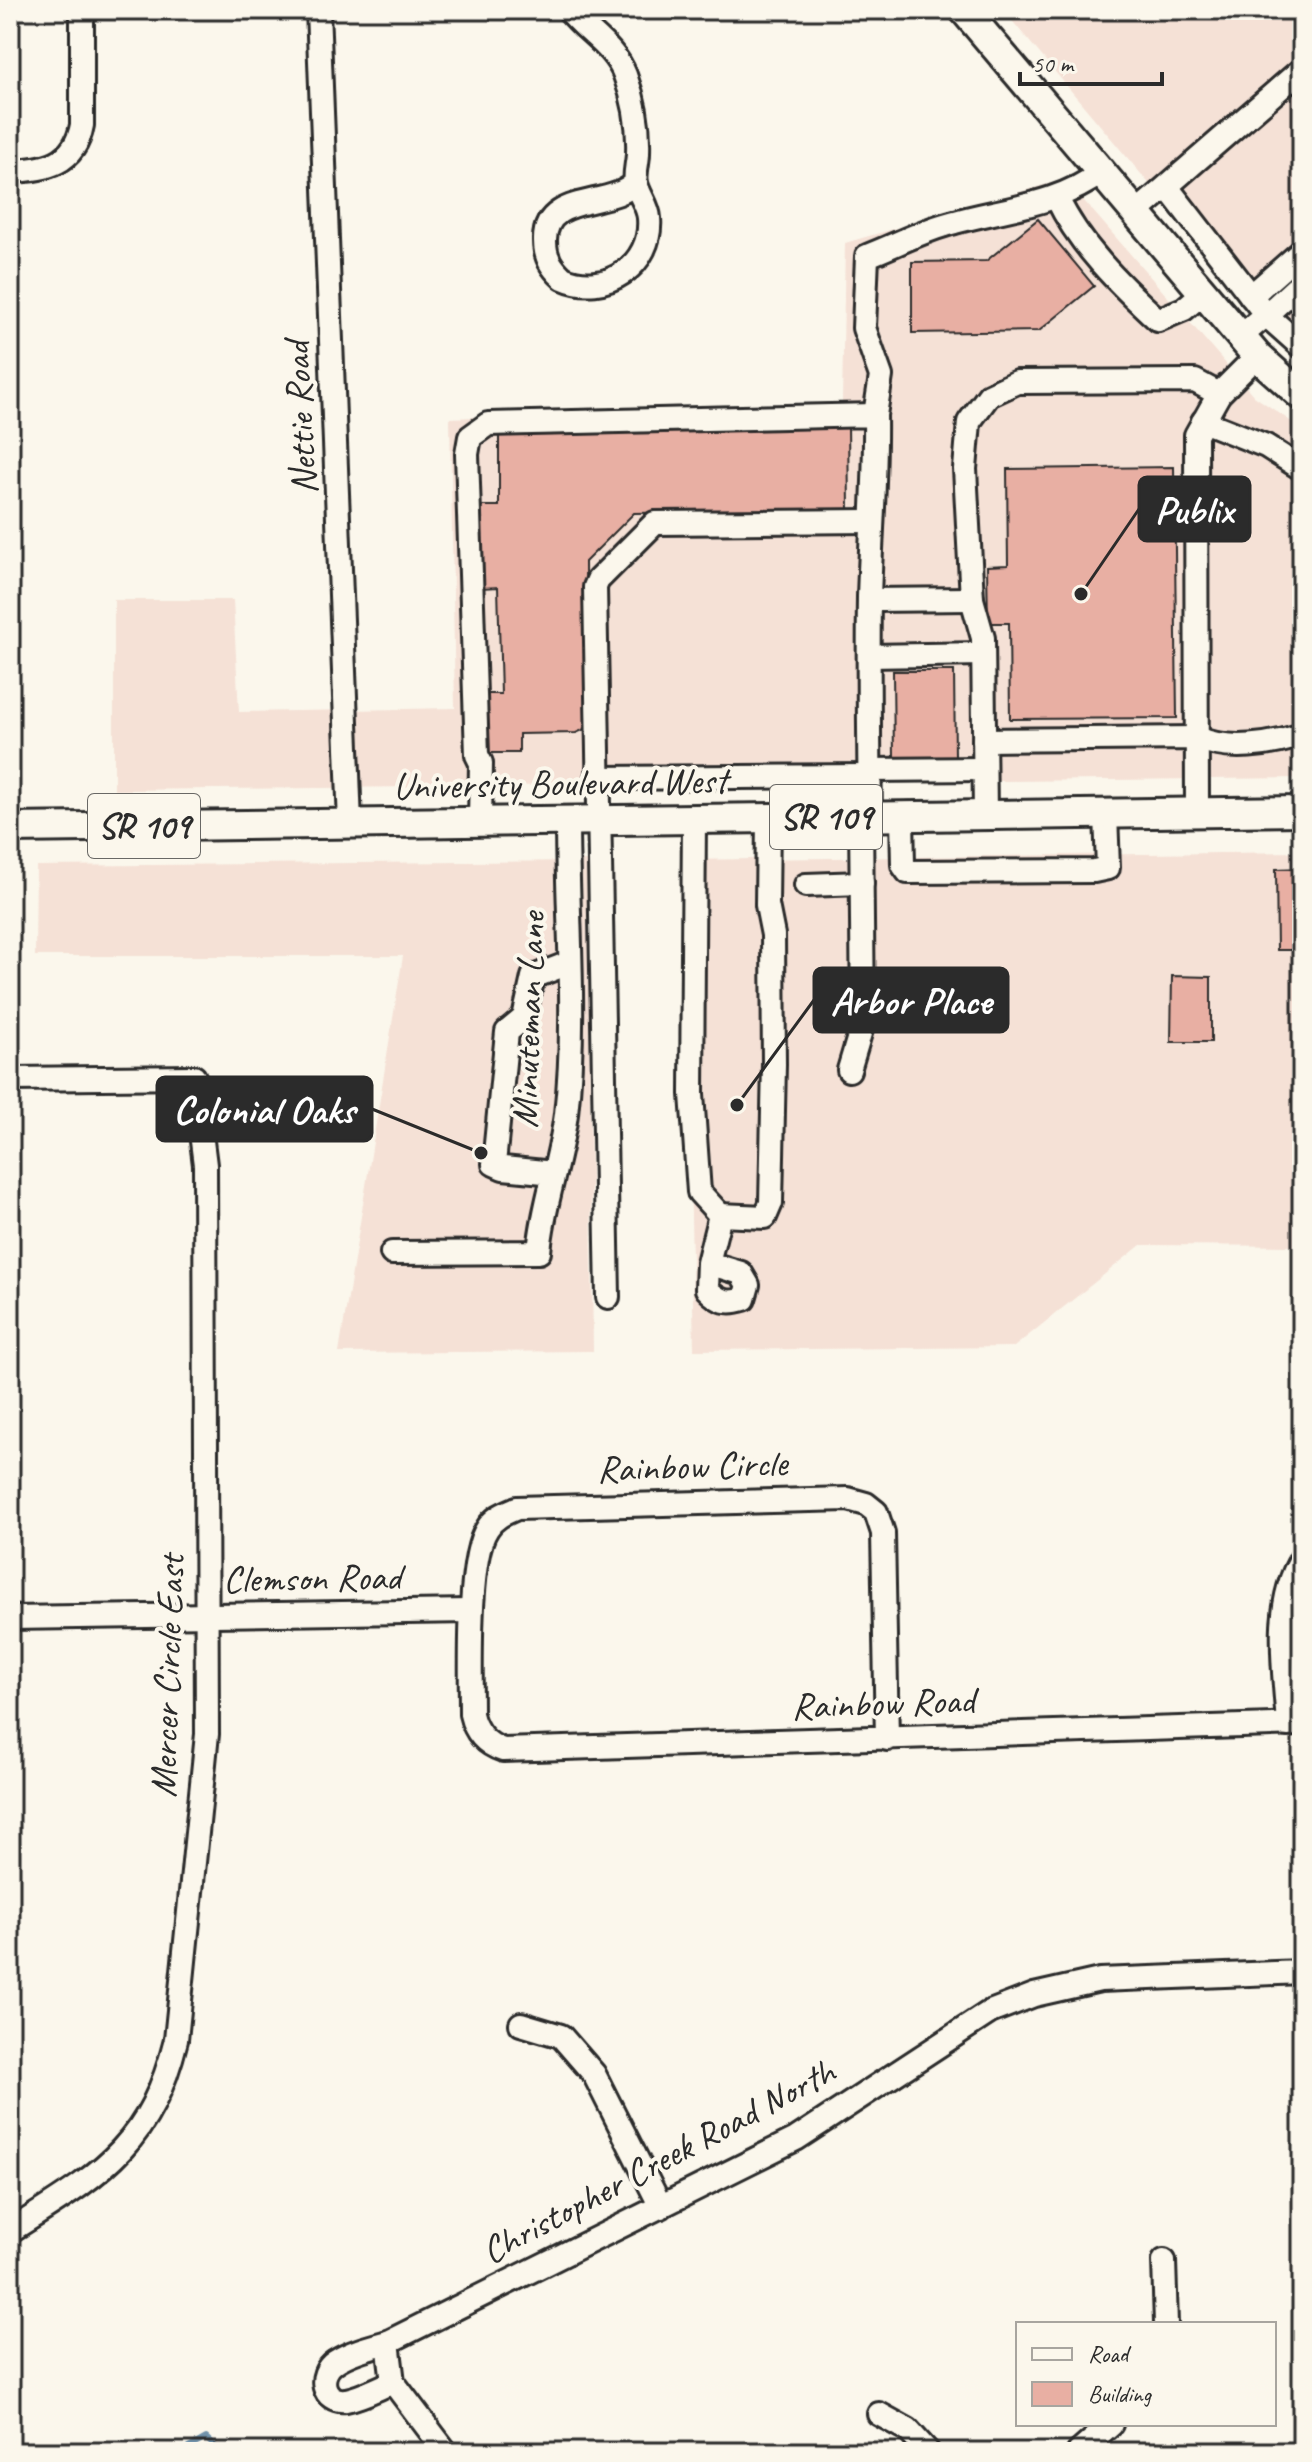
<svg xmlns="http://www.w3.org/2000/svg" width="1312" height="2462" font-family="Caveat,sans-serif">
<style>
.built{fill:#f5e1d6}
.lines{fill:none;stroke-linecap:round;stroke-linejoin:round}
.stream{stroke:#7192aa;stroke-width:6}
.building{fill:#e8afa3;stroke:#2b2b2b;stroke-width:2}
.minor-casing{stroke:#2b2b2b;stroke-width:28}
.major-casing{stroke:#2b2b2b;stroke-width:34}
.minor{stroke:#fbf7ec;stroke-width:22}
.major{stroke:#fbf7ec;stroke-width:28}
.labels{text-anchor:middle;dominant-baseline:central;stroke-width:8;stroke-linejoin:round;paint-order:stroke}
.shield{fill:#fbf7ec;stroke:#696865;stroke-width:2}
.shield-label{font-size:36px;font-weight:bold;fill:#2b2b2b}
.street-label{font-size:38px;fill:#2b2b2b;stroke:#fbf7ec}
.leader{fill:none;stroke:#2b2b2b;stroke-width:3}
.callout-dot{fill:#2b2b2b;stroke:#fbf7ec;stroke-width:3}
.callout{fill:#2b2b2b;stroke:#2b2b2b;stroke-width:3}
.callout-label{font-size:40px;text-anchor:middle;font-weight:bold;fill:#fff}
</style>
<rect width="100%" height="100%" fill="#fbf7ec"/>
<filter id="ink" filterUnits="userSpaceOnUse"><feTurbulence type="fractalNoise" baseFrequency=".0125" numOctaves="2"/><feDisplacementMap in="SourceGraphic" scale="16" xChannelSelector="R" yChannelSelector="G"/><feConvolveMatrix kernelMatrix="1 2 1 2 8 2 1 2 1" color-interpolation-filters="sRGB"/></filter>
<g filter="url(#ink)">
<!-- built -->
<g class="built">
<path d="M 1003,10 L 1302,10 L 1302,354 L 1280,339 Z"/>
<path d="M 1065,179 L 1254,396 L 1302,429 L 1302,778 L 114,790 L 114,600 L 233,600 L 239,712 L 455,708 L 450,418 L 842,402 L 845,243 Z"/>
<path d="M 1302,852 L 1302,1246 L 1141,1245 L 1014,1347 L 694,1350 L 683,860 Z"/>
<path d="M 587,861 L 593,1351 L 339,1353 L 403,956 L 35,956 L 36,866 Z"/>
</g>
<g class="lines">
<!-- stream -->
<path class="stream" d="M 181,2452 L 206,2438 L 221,2452"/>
</g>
<!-- building -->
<g class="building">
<path d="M 1038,219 L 1094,286 L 1039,331 L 912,333 L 912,262 L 986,261 Z"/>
<path d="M 848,424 L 849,510 L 634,513 L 585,562 L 586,722 L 583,730 L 576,733 L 519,734 L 519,753 L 484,753 L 483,694 L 501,694 L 498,587 L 481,588 L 481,506 L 499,506 L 499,431 Z"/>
<path d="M 1174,467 L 1177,718 L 1010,719 L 1009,623 L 988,623 L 987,566 L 1008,565 L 1007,469 Z"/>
<path d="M 893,671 L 954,671 L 955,758 L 894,758 Z"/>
<path d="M 1302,868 L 1302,950 L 1277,950 L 1276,869 Z"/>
<path d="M 1172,976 L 1211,977 L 1211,1042 L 1171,1042 Z"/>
</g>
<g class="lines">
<defs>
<g id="minor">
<path d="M 318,10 L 350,824"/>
<path d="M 569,10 C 587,33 614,46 625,75 C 634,99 639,127 638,153 C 638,162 634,174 636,183 C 639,196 648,205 649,218 C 653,265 605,297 563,278 C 551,267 545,257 545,241 C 544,192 612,209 636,182"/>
<path d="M 10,171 C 46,170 75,164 82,125 L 82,10"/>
<path d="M 1167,187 L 1266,315 L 1302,282"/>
<path d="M 1057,198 C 1079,245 1120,285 1158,320 L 1184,309 L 1203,293"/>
<path d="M 1136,213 L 1302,69"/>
<path d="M 1251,296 L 1302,251"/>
<path d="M 1240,337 L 1266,315 L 1302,347"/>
<path d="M 875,415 L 881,376 L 864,328 L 867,256 C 896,245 925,229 955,222 C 1006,208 1058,205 1102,172"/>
<path d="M 1203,421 L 1266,446 L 1302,469"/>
<path d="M 869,600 L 972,599"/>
<path d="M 869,656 L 983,654"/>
<path d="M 984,740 L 1198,738 C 1227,752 1272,745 1302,735"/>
<path d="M 869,770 L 984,769"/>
<path d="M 597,778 L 869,776"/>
<path d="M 1197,813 L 1196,435 L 1219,394 L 1257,356"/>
<path d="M 985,815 L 983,638 L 972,599 L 965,469 L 969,422 L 989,395 L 1017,382 L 1195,381 L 1219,394"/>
<path d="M 902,816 L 903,865 L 908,872 L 1094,871 L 1108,868 L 1106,814"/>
<path d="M 694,819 L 692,1094 L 699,1192 L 720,1215 L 708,1263 L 707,1289 C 719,1302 728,1304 744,1299 L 748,1285 L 741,1273 L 708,1263"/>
<path d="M 480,822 L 481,763 L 477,755 L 467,454 L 470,437 L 488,424 L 875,415 C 876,476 871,536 869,597 C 868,670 869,743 870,817"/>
<path d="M 806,885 L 862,883"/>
<path d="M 849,1070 L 863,1023 L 861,817"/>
<path d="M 10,1079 L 194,1077 L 205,1165 L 207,1734 L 176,2040 C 149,2149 99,2174 10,2231"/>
<path d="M 554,1173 L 503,1168 L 494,1164 L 507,1032 L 524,1018 L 533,977 L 569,963"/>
<path d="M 720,1215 L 765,1217 L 771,1203 L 774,1064 L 773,935 L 767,905 L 768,818"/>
<path d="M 392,1253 L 539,1252 C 543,1204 560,1162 566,1114 C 577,1018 567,918 567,821"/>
<path d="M 608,1297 L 595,587 L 598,580 L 655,523 L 872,521"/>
<path d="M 10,1618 L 471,1611"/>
<path d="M 1288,1725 C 1285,1672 1272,1605 1302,1558"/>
<path d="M 887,1739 L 883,1533 L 876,1512 L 866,1504 L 848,1499 L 517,1508 C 505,1513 494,1517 487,1529 C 467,1558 471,1675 471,1714 C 475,1732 485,1744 503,1750 L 1302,1724"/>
<path d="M 521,2024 L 561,2036 L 594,2074 L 661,2207"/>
<path d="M 1164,2261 L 1166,2324"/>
<path d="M 388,2342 L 393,2382 L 446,2452"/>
<path d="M 393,2382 C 378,2388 362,2397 346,2400 C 322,2403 317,2374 335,2362 C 350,2352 370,2347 388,2342 L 796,2139 L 990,2012 L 1034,1995 L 1100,1980 L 1302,1972"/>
<path d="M 879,2414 L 908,2430 L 928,2452"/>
<path d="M 1079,2452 L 1111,2424"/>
</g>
<g id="major">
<path d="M 964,10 L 1257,356 L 1302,396"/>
<path d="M 10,828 L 1302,811"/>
</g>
</defs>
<!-- minor casing -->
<use href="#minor" class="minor-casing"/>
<!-- major casing -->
<use href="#major" class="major-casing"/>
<!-- minor -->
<use href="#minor" class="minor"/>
<!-- major -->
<use href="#major" class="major"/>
</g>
</g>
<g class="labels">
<!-- shield labels -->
<g class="shield">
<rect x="770" y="785" width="112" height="64" rx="6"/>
<rect x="88" y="794" width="112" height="64" rx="6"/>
</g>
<g class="shield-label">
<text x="826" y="817">SR 109</text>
<text x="144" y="826">SR 109</text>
</g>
<!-- street labels -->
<g class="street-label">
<text transform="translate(300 418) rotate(-93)">Nettie Road</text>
<text transform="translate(560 783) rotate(-1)">University Boulevard West</text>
<text transform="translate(528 1020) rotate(-88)">Minuteman Lane</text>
<text transform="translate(692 1466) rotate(-2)">Rainbow Circle</text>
<text transform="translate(312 1578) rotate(-1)">Clemson Road</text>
<text transform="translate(167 1676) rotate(-88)">Mercer Circle East</text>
<text transform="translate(883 1703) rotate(-2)">Rainbow Road</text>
<text transform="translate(658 2161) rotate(-28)">Christopher Creek Road North</text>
</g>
</g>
<!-- callouts -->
<path class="leader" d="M1081 594L1139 509M737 1105L814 1000M481 1153L372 1109"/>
<g class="callout-dot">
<circle cx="1081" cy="594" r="8"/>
<circle cx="737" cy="1105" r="8"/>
<circle cx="481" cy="1153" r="8"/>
</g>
<g class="callout">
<rect x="1139" y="477" width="111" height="64" rx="8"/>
<rect x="814" y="968" width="194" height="64" rx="8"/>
<rect x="157" y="1077" width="215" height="64" rx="8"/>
</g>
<g class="callout-label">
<text x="1194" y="523">Publix</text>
<text x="911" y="1014">Arbor Place</text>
<text x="264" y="1123">Colonial Oaks</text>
</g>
<!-- margin -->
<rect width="1312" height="2462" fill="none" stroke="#fbf7ec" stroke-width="40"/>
<rect x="20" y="20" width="1272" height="2422" fill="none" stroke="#2b2b2b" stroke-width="3" filter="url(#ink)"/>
<!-- legend -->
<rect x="1016" y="2322" width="260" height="104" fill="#fbf7ec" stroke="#a8a59f" stroke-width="2"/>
<rect x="1032" y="2348" width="40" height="12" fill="#fbf7ec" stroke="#a8a59f" stroke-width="2"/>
<text x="1088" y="2362" font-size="24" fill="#2b2b2b">Road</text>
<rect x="1032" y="2382" width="40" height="24" fill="#e8afa3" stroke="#a8a59f" stroke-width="2"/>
<text x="1088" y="2402" font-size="24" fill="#2b2b2b">Building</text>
<!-- scale -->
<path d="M1020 72v12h142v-12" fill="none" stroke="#2b2b2b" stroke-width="4"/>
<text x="1032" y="72" font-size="24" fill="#2b2b2b" stroke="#fbf7ec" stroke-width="6" paint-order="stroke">50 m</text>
</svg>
